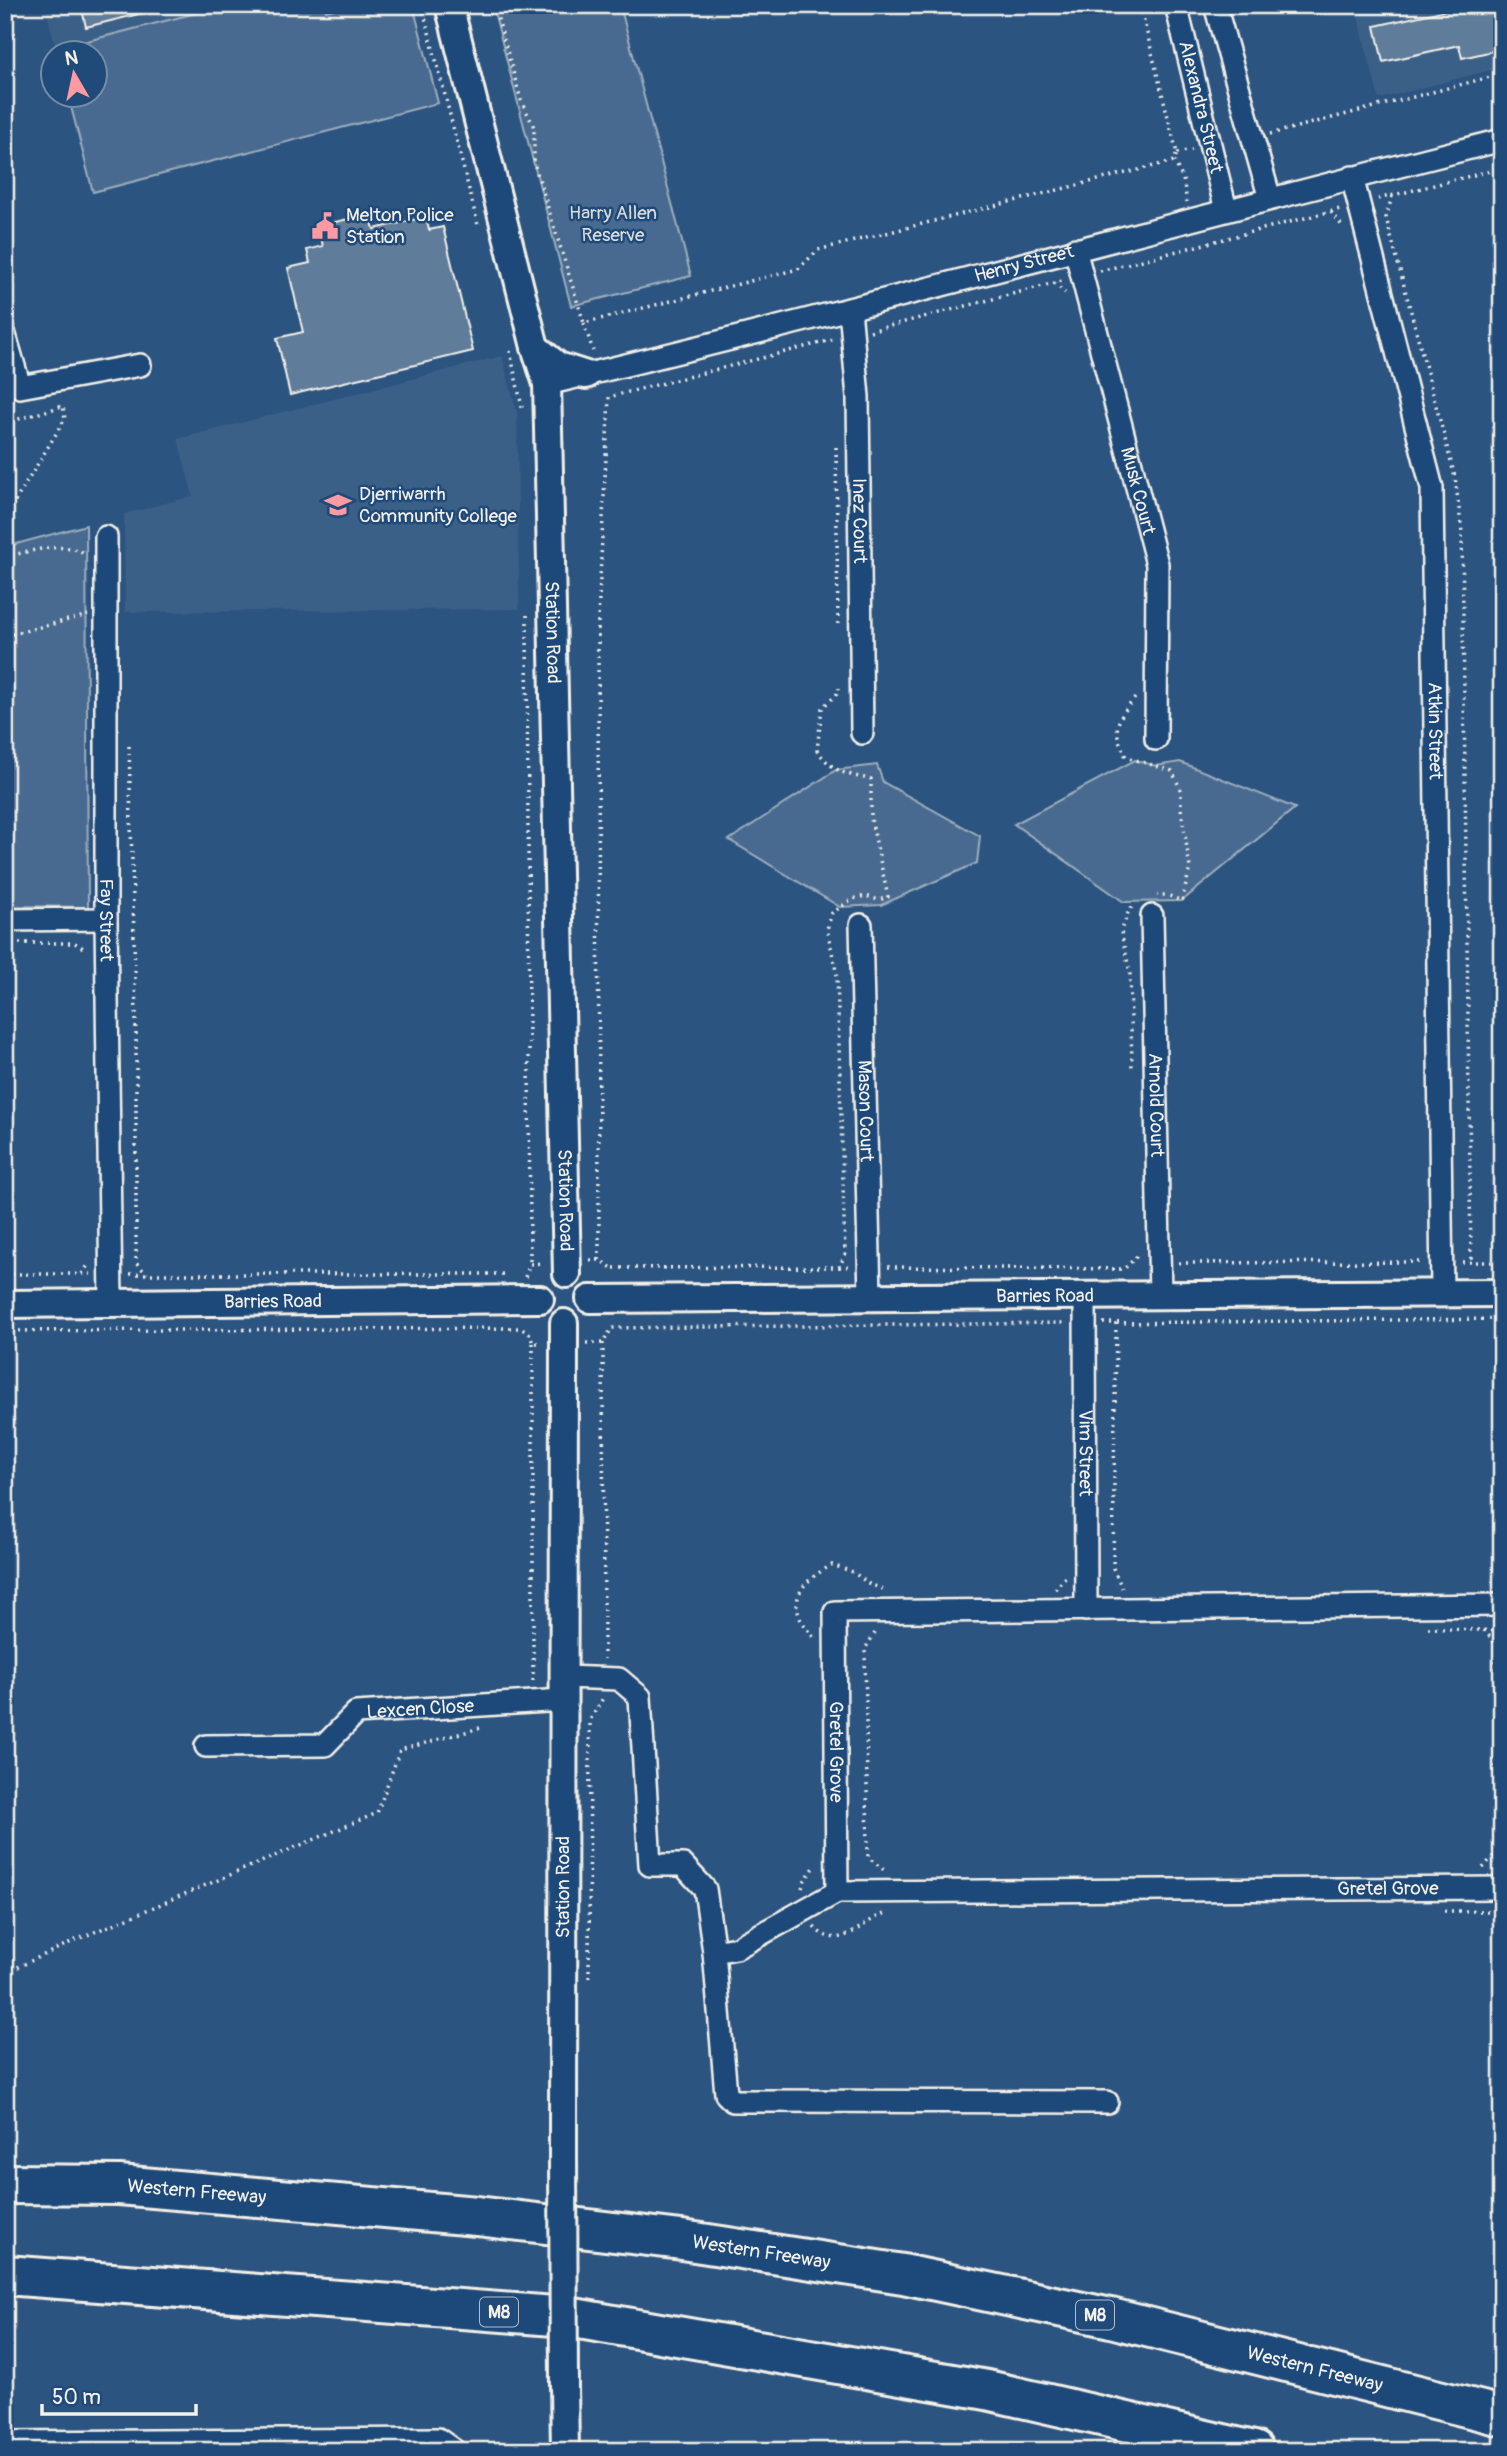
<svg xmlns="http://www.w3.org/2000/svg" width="1507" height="2456" font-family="Pangolin,sans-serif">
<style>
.built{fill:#3b6088}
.green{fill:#496b90;stroke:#9eaebc;stroke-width:2}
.building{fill:#5e7b9a;stroke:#f4f1e8;stroke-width:2}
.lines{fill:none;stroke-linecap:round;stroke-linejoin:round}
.minor-casing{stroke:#f4f1e8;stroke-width:26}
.tertiary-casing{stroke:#f4f1e8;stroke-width:32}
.motorway-casing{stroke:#f4f1e8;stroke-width:44}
.path{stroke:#f4f1e8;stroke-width:3.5;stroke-dasharray:2 5;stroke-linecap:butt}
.minor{stroke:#1f4a7a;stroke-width:21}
.tertiary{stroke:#1f4a7a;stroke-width:26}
.motorway{stroke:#1f4a7a;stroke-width:38}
.tertiary-bridge-casing{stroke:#f4f1e8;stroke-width:32;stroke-linecap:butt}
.tertiary-bridge{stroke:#1f4a7a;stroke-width:26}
.labels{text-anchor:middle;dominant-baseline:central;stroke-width:5;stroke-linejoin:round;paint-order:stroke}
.shield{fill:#1f4a7a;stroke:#b4bfc7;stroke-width:2}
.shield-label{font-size:18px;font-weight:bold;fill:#f4f1e8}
.street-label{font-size:19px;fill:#f4f1e8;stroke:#1f4a7a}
.park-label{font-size:19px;fill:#dadddb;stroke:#1f4a7a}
.poi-label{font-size:19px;fill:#f4f1e8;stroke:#1f4a7a;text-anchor:start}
</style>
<rect width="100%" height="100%" fill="#2c5481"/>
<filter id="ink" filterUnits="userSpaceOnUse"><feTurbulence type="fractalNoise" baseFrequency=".0143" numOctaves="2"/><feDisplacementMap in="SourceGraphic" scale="14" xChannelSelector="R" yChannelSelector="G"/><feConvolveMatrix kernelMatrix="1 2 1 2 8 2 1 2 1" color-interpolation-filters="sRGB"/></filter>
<g filter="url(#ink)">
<!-- built -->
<g class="built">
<path d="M 45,5 L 227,5 L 56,49 Z"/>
<path d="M 1355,5 L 1502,5 L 1502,67 L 1379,99 Z"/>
<path d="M 502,356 L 517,413 L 519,609 L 125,612 L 124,514 L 193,496 L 178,439 Z"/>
</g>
<!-- green -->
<g class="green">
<path d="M 227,5 L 324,5 L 326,11 L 350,5 L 413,5 L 438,103 L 93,192 L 68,95 L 94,94 L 94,52 L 57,52 L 56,49 Z"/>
<path d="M 505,5 L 620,5 L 691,276 L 571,306 L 493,8 Z"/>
<path d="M 86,525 L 88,907 L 5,906 L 5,547 Z"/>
<path d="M 1135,760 L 1156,766 L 1180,762 L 1295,808 L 1182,901 L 1124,902 L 1014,824 Z"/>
<path d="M 877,765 L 883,782 L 980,836 L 977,863 L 881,905 L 840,907 L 729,840 L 836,770 Z"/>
</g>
<!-- building -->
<g class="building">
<path d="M 81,5 L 150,5 L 151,11 L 86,27 Z"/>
<path d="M 1451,5 L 1502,5 L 1502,49 L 1462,58 L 1459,45 L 1383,62 L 1375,26 L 1451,9 Z"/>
<path d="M 370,214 L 374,229 L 426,217 L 429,230 L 443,227 L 473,351 L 290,395 L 277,338 L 303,332 L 288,268 L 310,263 L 307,250 L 323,246 L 318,226 Z"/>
</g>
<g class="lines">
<defs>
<g id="minor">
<path id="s1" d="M 1176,5 L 1226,210"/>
<path d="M 1215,5 L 1270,199"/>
<path id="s2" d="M 1352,177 L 1432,488 L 1442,1293"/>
<path id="s3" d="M 1075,249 L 1157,564 L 1156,739"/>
<path id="s4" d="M 850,309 L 858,397 L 862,733"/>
<path d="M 5,335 L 20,387 L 140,365"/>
<path id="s5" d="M 547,384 C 866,308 1183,220 1502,140"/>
<path id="s6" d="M 106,537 L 106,919 L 111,1303"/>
<path id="s7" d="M 1152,916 L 1160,1295"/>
<path d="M 5,920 L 106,919"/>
<path id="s8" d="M 861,925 L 870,1296"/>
<path id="s9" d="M 1085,1295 L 1086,1610"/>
<path id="s10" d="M 1502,1605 L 835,1612 L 837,1892 L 1502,1888"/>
<path d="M 564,1677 L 619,1679 L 640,1697 L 650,1865 L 683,1865 L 705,1889 L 714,1952 L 726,2094 L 733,2101 L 1107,2102"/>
<path id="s11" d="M 206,1746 L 325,1745 L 356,1713 L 563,1700"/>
<path d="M 714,1952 L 736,1948 L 837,1892"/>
<path d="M 5,2442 L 438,2439 L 455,2451"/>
</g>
<g id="tertiary">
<path id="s12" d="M 449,5 L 535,347 L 547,384 L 567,1274"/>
<path d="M 535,347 L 558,366 L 586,375"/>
<path id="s13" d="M 590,1299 L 1502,1293"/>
<path id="s14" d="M 5,1304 L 540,1299"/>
<path id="s15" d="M 563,2153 L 564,1323"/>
<path d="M 564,2386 L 565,2451"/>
</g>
<g id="motorway">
<path id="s16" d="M 5,2184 L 119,2185 L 477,2216 L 682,2240 L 903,2274 L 1111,2318 L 1502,2416"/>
<path d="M 5,2275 L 568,2317 L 987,2390 L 1254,2451"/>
</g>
</defs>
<!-- minor casing -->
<use href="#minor" class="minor-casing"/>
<!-- tertiary casing -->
<use href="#tertiary" class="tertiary-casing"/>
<!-- motorway casing -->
<use href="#motorway" class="motorway-casing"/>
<!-- path -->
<g class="path">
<path d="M 422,5 L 478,225"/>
<path d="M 494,5 L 521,100 L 534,127 L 534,163 L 584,323 L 798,269 L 818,250 L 1174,161 L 1177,153 L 1140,5"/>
<path d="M 496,10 L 514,5"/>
<path d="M 1270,134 L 1502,74"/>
<path d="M 1177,153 L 1192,150"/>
<path d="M 1174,161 L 1183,179 L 1187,202"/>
<path d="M 1392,196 L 1386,218 L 1455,477 L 1462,532 L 1471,1262"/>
<path d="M 1378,199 L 1502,168"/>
<path d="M 1331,212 L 1343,227"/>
<path d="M 1100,271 L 1340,209"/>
<path d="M 1054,283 L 1065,293"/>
<path d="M 584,323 L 593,351"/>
<path d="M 870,331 L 1062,281"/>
<path d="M 510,351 L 523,412"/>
<path d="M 5,423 L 63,406 L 65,419 L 5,518"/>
<path d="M 836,447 L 838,625"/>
<path d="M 5,557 C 27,552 65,540 85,554"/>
<path d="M 527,615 L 530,1264"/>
<path d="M 5,636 L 88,615"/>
<path d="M 1135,698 C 1115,722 1112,728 1126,757 L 1172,771 L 1181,790 L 1181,808 L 1190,868 L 1182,901 L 1167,895 L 1157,895"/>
<path d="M 129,746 L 136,1016 L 136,1263 L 147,1274"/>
<path d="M 1132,907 L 1129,910 L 1121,932 L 1130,973 L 1132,1070"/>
<path d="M 5,943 L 75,943 L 85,949"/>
<path d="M 590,1260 L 599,1260 L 614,1269"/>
<path d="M 599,1260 L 598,619 L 609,397 L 832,340"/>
<path d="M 1462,1262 L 1502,1262"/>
<path d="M 1179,1263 L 1423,1262"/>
<path d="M 839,1267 L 849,1267"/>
<path d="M 888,1267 L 1124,1269 L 1137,1256"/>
<path d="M 614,1268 L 839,1267 L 845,1255 L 837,975 L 827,929 L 832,913 L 852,899 L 866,896 L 879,900 L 888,897 L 871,819 L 871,779 C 845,775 832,771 817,750 L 822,708 L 839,692 L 839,688"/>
<path d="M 5,1274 L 91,1274"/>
<path d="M 82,1274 L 89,1264"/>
<path d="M 130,1274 L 504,1274"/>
<path d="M 525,1277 L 530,1264 L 543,1263"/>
<path d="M 1103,1323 L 1502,1319"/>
<path d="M 1116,1323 L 1113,1568 L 1122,1588"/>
<path d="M 5,1331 L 520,1328 L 529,1333 L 533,1343 L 540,1343"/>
<path d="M 533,1343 L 533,1681"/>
<path d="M 586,1343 L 603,1343 L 612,1328 L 1064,1323"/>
<path d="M 603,1343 L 604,1659"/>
<path d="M 1055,1589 L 1066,1577"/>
<path d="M 1428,1628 L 1502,1631"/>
<path d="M 875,1633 L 865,1649 L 868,1857 L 884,1870"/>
<path d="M 813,1637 C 810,1630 803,1625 800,1618 C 789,1591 812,1576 832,1565 L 853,1572 L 869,1584 L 883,1589"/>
<path d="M 1483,1868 L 1495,1854 L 1496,1644 L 1484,1630"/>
<path d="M 802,1888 L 805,1880 L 816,1865"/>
<path d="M 1444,1911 L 1502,1911"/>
<path d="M 814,1927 C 839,1954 861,1922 884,1914"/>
<path d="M 5,1973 L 78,1939 L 377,1813 L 400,1750 L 480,1728"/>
<path d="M 589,1978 L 590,1720 L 603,1698"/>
</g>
<!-- minor -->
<use href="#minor" class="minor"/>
<!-- tertiary -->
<use href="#tertiary" class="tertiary"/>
<!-- motorway -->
<use href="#motorway" class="motorway"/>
<defs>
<path id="tertiary-bridge" d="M 563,2153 L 564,2386"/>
</defs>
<!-- tertiary-bridge casing -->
<use href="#tertiary-bridge" class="tertiary-bridge-casing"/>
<!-- tertiary-bridge -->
<use href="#tertiary-bridge" class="tertiary-bridge"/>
</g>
</g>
<!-- icons -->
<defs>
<symbol id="civic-bare" viewBox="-9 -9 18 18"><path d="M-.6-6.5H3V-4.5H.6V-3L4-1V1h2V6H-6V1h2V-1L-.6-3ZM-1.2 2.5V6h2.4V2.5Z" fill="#ff9aa2" stroke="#1f4a7a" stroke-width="2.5" paint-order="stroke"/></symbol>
<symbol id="school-bare" viewBox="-9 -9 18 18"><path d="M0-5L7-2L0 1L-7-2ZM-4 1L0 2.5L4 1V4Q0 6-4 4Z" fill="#ff9aa2" stroke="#1f4a7a" stroke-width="2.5" paint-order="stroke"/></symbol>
</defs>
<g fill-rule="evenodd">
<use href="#civic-bare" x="306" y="207" width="38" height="38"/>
<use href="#school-bare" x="319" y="486" width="38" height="38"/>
</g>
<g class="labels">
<!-- shield labels -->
<g class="shield">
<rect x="480" y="2297.5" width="38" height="29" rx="5"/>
<rect x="1076" y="2300.5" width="38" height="29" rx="5"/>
</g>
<g class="shield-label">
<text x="499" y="2312">M8</text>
<text x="1095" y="2315">M8</text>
</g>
<!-- street labels -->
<g class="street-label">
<text stroke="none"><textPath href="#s1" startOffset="105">Alexandra Street</textPath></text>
<text stroke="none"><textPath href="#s5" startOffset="492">Henry Street</textPath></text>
<text stroke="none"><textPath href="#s3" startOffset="250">Musk Court</textPath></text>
<text stroke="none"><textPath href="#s4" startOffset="212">Inez Court</textPath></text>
<text stroke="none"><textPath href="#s12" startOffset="640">Station Road</textPath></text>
<text stroke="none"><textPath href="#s2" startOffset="564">Atkin Street</textPath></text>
<text stroke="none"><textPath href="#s6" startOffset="383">Fay Street</textPath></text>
<text stroke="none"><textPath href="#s7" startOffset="189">Arnold Court</textPath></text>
<text stroke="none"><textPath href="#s8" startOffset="186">Mason Court</textPath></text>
<text stroke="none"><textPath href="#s12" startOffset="1208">Station Road</textPath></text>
<text stroke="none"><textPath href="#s13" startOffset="455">Barries Road</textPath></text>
<text stroke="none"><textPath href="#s14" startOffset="268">Barries Road</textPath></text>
<text stroke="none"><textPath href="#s9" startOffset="158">Vim Street</textPath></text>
<text stroke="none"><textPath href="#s11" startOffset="228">Lexcen Close</textPath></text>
<text stroke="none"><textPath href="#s10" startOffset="807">Gretel Grove</textPath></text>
<text stroke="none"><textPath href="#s15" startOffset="266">Station Road</textPath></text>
<text stroke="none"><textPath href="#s10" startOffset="1498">Gretel Grove</textPath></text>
<text stroke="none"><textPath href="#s16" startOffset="192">Western Freeway</textPath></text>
<text stroke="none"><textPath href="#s16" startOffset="760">Western Freeway</textPath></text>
<text stroke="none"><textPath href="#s16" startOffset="1326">Western Freeway</textPath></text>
</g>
<!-- park labels -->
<g class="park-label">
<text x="613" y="213">Harry Allen<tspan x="613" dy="22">Reserve</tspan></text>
</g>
<!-- poi labels -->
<g class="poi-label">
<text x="346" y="215">Melton Police<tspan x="346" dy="22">Station</tspan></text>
<text x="359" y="494">Djerriwarrh<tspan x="359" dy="22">Community College</tspan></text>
</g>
</g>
<!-- margin -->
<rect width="1507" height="2456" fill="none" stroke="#1f4a7a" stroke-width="28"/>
<rect x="14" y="14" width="1479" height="2428" fill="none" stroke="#f4f1e8" stroke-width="2.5" filter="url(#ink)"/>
<!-- north arrow -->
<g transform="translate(74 74) rotate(351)"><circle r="33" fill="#1f4a7a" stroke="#748da6" stroke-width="2"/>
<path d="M0-5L12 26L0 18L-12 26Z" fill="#ff9aa2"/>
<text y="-10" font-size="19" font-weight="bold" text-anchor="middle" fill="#f4f1e8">N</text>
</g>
<!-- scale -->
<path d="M42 2404v10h154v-10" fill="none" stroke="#f4f1e8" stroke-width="3.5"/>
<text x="52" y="2404" font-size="21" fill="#f4f1e8" stroke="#1f4a7a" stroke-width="5" paint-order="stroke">50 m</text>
</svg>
